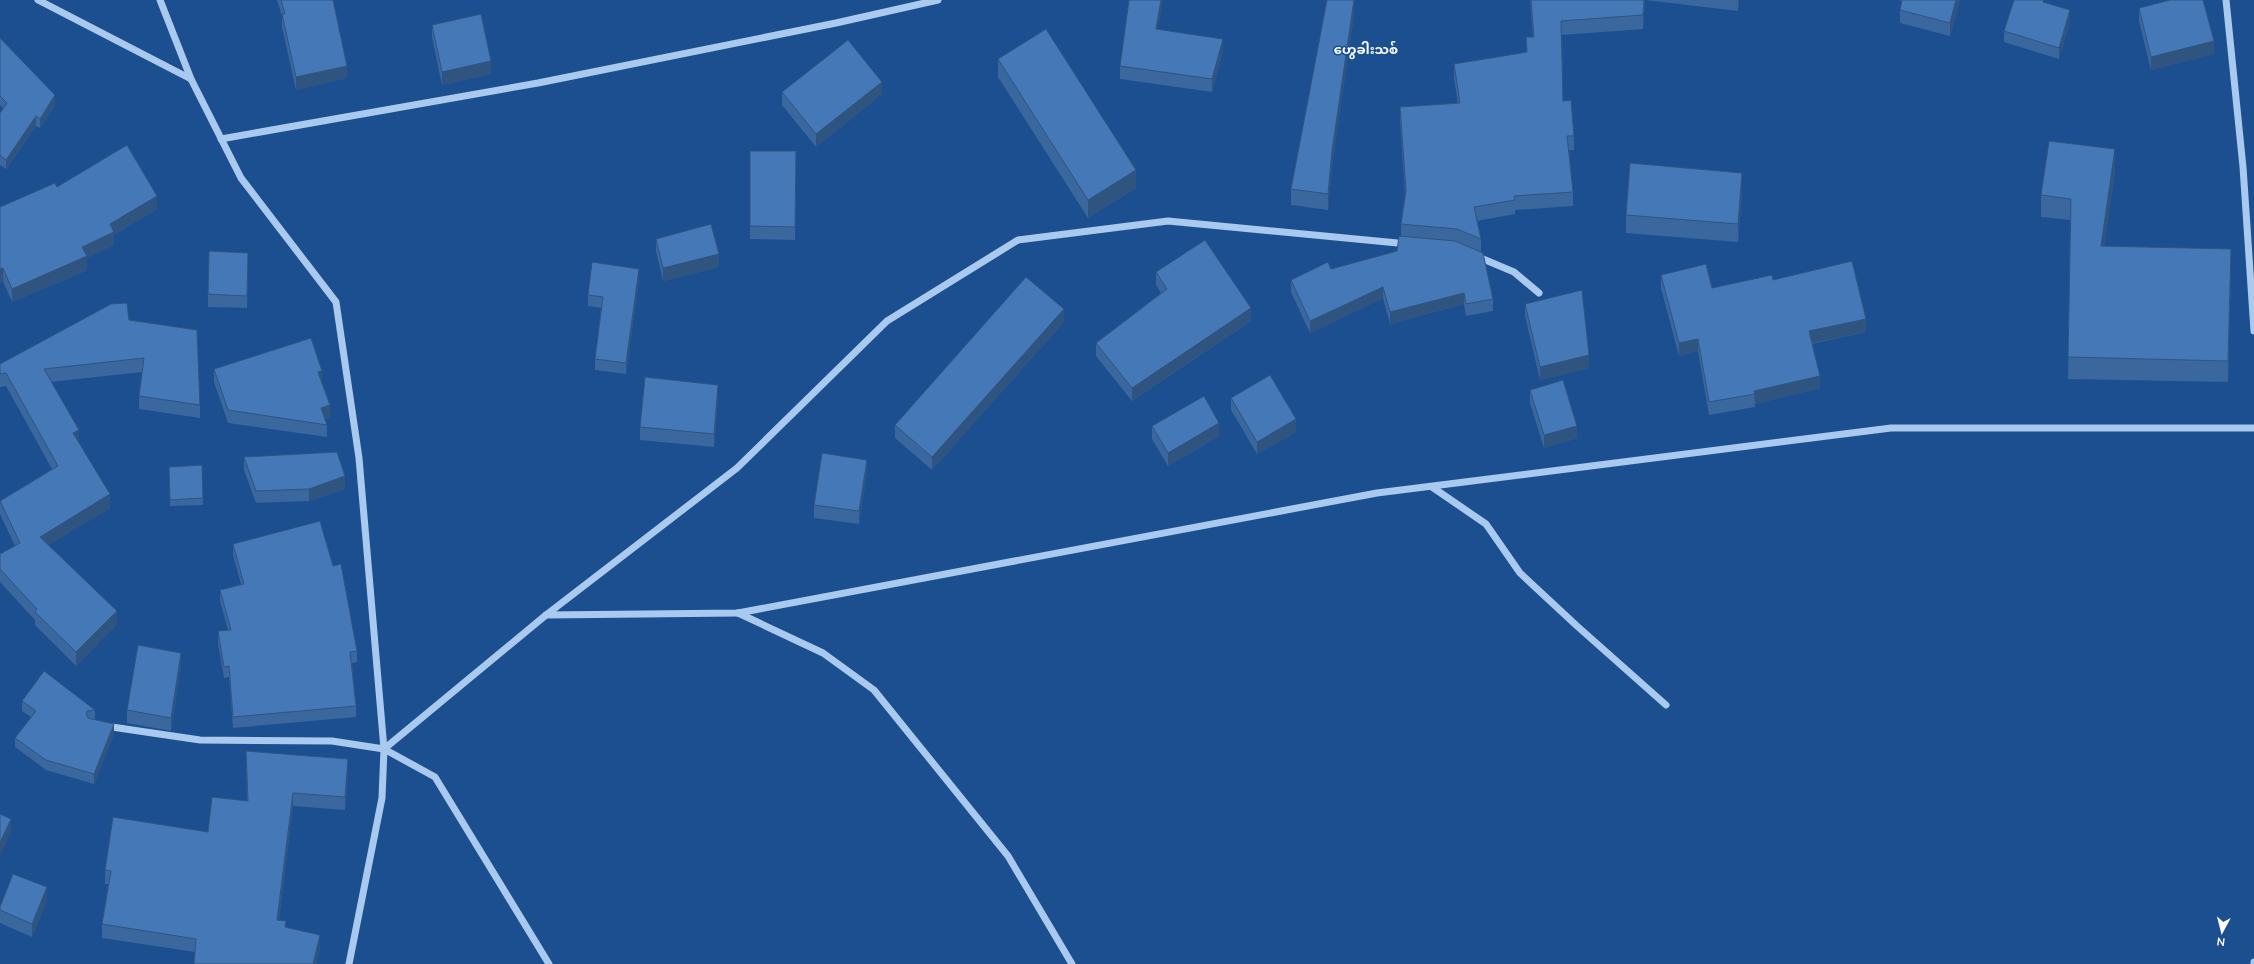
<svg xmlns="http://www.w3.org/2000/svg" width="2254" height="964" font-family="Mulish,'Noto Sans Myanmar',sans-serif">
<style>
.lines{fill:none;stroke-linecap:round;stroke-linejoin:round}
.minor{stroke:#a9c9ee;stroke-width:7}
.wall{fill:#3a679d}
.shaded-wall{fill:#305480}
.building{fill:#4478b7;stroke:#305480}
.labels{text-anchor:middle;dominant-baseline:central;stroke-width:3;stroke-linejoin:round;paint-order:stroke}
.quarter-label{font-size:13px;font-weight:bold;fill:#fff;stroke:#1b4f8f}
</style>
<rect width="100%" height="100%" fill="#1b4f8f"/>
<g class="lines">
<!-- minor -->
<g class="minor">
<path d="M 38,0 L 191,79"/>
<path d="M 160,0 L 191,79 L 241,178 L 336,302 L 359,458 L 384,749 L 382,798 L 349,964"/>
<path d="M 2226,0 L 2243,167 L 2254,331"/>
<path d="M 221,139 L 538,83 L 836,23 L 938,0"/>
<path d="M 1476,256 L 1514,272 L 1539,293"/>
<path d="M 1432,487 L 1486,524 L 1520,573 L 1577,626 L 1666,705"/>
<path d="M 738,613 L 823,653 L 874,690 L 1008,856 L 1072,964"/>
<path d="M 546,615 L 738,613 L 1377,493 L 1891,428 L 2254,428"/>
<path d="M 105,726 L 200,740 L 332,741 L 384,749 L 435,777 L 549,964"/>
<path d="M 384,749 L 546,615 L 737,468 L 887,321 L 1018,240 L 1168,221 L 1408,244"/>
<path d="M 2254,964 L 2254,962"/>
</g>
</g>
<!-- wall -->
<g class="wall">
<path d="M 277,0 L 333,0 L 347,78 L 296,90 L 282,27 L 282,16 Z"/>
<path d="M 1354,0 L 1354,14 L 1332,166 L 1328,210 L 1291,205 L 1291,189 Z"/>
<path d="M 1530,0 L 1645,0 L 1643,29 L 1562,35 L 1563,101 L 1574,136 L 1574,150 L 1569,150 L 1573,192 L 1573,206 L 1515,210 L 1515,214 L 1477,221 L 1481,239 L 1481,252 L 1493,299 L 1493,311 L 1466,316 L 1464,304 L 1390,324 L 1383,298 L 1310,333 L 1291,292 L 1291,280 L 1397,251 L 1401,236 L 1401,224 L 1405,194 L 1400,121 L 1400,107 L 1458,104 L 1454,78 L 1454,64 L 1526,52 L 1533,37 Z"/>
<path d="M 1645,0 L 1739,0 L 1738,11 Z"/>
<path d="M 1899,0 L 1960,0 L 1950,36 L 1900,23 L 1900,10 L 1902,1 Z"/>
<path d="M 2045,3 L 2070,21 L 2059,59 L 2004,42 L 2004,31 Z"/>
<path d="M 2139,8 L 2214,54 L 2151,70 L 2139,21 Z"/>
<path d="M 432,25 L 491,74 L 442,85 L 432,37 Z"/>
<path d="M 1158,30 L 1223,51 L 1212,92 L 1120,79 L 1120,66 Z"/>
<path d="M 0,38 L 55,105 L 40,128 L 36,126 L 6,169 L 0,165 L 0,113 L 3,108 L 0,105 Z"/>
<path d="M 998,59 L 1136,188 L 1088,218 L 998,77 Z"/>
<path d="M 782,92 L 882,94 L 816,147 L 782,105 Z"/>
<path d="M 750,151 L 796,151 L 795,240 L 750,239 Z"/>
<path d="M 2115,171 L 2104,246 L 2231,270 L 2228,382 L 2068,379 L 2070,220 L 2041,217 L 2041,195 Z"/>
<path d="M 57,187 L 157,209 L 114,235 L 114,245 L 87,258 L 87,270 L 12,302 L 3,281 L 0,207 Z"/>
<path d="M 1742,191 L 1738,242 L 1626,233 L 1626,215 Z"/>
<path d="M 656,239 L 719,267 L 663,281 L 656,251 Z"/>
<path d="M 248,253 L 247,308 L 208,307 L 208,294 Z"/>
<path d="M 1156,272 L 1251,321 L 1132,401 L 1096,356 L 1096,343 L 1161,293 L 1156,285 Z"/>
<path d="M 1661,275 L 1712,288 L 1773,280 L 1866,332 L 1812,344 L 1820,388 L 1755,404 L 1755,407 L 1709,415 L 1698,351 L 1679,356 L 1661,288 Z"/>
<path d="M 639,280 L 626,374 L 595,370 L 595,359 L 601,308 L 588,306 L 588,295 Z"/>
<path d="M 1525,304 L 1589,368 L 1540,380 L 1525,316 Z"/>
<path d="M 129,320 L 200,405 L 200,418 L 139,409 L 139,396 L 142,372 L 51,382 L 79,442 L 110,508 L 48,545 L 117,624 L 76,666 L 35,625 L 35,620 L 0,582 L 0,554 L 15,546 L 0,514 L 0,501 L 52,469 L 6,386 L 0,387 L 0,364 Z"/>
<path d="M 1064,322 L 932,470 L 895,438 L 895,425 Z"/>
<path d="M 214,369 L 330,418 L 325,419 L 327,425 L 327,437 L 228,423 L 214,382 Z"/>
<path d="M 1530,390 L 1577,438 L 1544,448 L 1530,403 Z"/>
<path d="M 718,398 L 714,447 L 640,440 L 640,427 Z"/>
<path d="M 1231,398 L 1296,432 L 1257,454 L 1231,410 Z"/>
<path d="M 1152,426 L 1219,436 L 1168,466 L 1152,439 Z"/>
<path d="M 244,457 L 345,489 L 309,501 L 256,503 L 244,470 Z"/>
<path d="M 867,472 L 859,524 L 814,518 L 814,505 Z"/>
<path d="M 169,474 L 203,498 L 203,505 L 170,506 Z"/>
<path d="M 233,544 L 357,651 L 357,662 L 352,663 L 356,706 L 356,717 L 233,728 L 229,677 L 224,678 L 218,643 L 218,631 L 228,630 L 220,601 L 220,590 L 241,584 L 233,555 Z"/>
<path d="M 181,666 L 171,731 L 127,723 L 127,710 Z"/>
<path d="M 22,701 L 95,710 L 95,720 L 94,720 L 114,734 L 94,784 L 46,770 L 15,747 L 15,738 L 31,717 L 22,711 Z"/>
<path d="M 246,751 L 348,773 L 345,810 L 293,806 L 279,920 L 286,927 L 320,949 L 316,964 L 194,964 L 195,952 L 102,938 L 102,924 L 108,884 L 105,884 L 105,870 L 208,832 L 247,801 Z"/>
<path d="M 47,900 L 32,937 L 0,923 L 0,907 Z"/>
</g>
<!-- shaded-wall -->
<g class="shaded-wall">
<path d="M 1161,0 L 1163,0 L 1156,42 L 1156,29 Z"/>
<path d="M 1354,0 L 1354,14 L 1332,166 L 1328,210 L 1328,194 L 1332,151 Z"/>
<path d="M 1644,0 L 1645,0 L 1643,29 L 1643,15 Z"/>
<path d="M 1738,0 L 1739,0 L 1738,11 Z"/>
<path d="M 1956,0 L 1960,0 L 1950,36 L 1950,23 Z"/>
<path d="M 2070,10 L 2070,21 L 2059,59 L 2059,48 Z"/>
<path d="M 1223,39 L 1223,51 L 1212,92 L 1212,79 Z"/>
<path d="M 2214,41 L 2214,54 L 2151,70 L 2151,57 Z"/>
<path d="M 491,61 L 491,74 L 442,85 L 442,72 Z"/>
<path d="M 347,66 L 347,78 L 296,90 L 296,77 Z"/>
<path d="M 882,82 L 882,94 L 816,147 L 816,134 Z"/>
<path d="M 55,95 L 55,105 L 40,128 L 40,119 Z"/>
<path d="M 36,116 L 36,126 L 6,169 L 6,160 Z"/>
<path d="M 2115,149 L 2115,171 L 2101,268 L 2101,246 Z"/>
<path d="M 1136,170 L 1136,188 L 1088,218 L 1088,200 Z"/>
<path d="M 1742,173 L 1742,191 L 1738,242 L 1738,224 Z"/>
<path d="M 157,196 L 157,209 L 114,235 L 114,245 L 87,258 L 87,270 L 12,302 L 12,289 L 82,247 L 110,224 Z"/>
<path d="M 2231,249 L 2231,270 L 2228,382 L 2228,361 Z"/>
<path d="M 719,254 L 719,267 L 663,281 L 663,268 Z"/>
<path d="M 3,268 L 3,281 L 0,283 L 0,269 Z"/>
<path d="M 639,269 L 639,280 L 626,374 L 626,363 Z"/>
<path d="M 1383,287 L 1383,298 L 1310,333 L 1310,321 Z"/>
<path d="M 1464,293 L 1464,304 L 1390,324 L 1390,312 Z"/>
<path d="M 1251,308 L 1251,321 L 1132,401 L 1132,388 Z"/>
<path d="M 1064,309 L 1064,322 L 932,470 L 932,457 Z"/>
<path d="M 1866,319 L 1866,332 L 1809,344 L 1809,331 Z"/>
<path d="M 1698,339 L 1698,351 L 1679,356 L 1679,343 Z"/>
<path d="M 1589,355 L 1589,368 L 1540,380 L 1540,367 Z"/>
<path d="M 322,371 L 322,383 L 318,372 Z"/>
<path d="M 1820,376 L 1820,388 L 1755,404 L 1754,391 Z"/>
<path d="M 718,385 L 718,398 L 714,447 L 714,434 Z"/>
<path d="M 330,405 L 330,418 L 321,421 L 321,408 Z"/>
<path d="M 1296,419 L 1296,432 L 1257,454 L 1257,442 Z"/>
<path d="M 1219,423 L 1219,436 L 1168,466 L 1168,453 Z"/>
<path d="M 1577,426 L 1577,438 L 1544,448 L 1544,435 Z"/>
<path d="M 79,430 L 79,444 L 73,433 Z"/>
<path d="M 867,460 L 867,472 L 859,524 L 859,511 Z"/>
<path d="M 345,476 L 345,489 L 309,501 L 309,489 Z"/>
<path d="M 110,494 L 110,508 L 40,550 L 40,537 Z"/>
<path d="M 117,611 L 117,624 L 76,666 L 76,652 Z"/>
<path d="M 181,653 L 181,666 L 171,731 L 171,718 Z"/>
<path d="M 114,724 L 114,734 L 94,784 L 94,774 Z"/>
<path d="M 348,759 L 348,773 L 345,810 L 345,797 Z"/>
<path d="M 293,793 L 293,806 L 277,934 L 277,920 Z"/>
<path d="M 11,819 L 11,832 L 0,856 L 0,843 Z"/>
<path d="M 47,887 L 47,900 L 32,937 L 32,924 Z"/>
<path d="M 320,935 L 320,949 L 316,964 L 313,964 Z"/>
</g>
<!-- building -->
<g class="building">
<path d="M 281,0 L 333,0 L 347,66 L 296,77 L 282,14 L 285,14 Z"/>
<path d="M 1129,0 L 1161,0 L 1156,29 L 1223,39 L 1212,79 L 1120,66 Z"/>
<path d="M 1327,0 L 1354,0 L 1332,151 L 1328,194 L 1291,189 Z"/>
<path d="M 1531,0 L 1644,0 L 1643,15 L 1561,21 L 1563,101 L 1571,100 L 1574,136 L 1567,136 L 1573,192 L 1514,196 L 1515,200 L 1474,207 L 1481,239 L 1457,229 L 1401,224 L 1406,190 L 1400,107 L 1460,103 L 1454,64 L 1527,52 L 1526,37 L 1534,37 Z"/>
<path d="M 1902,0 L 1956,0 L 1950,23 L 1900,10 Z"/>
<path d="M 2014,0 L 2044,0 L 2043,2 L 2070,10 L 2059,48 L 2004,31 Z"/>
<path d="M 2170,0 L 2203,0 L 2214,41 L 2151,57 L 2139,8 Z"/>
<path d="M 481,14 L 491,61 L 442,72 L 432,25 Z"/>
<path d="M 1046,29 L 1136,170 L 1088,200 L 998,59 Z"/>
<path d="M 0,38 L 55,95 L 40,119 L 36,116 L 6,160 L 0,155 L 0,113 L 7,103 L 0,96 Z"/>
<path d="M 848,40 L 882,82 L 816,134 L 782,92 Z"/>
<path d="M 2049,141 L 2115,149 L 2101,246 L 2231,249 L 2228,361 L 2068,357 L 2071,199 L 2041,195 Z"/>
<path d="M 127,145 L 157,196 L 110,224 L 114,232 L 82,247 L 87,256 L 12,289 L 3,268 L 0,269 L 0,207 L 55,183 L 57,187 Z"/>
<path d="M 750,151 L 796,151 L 795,227 L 750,226 Z"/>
<path d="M 1630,163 L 1742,173 L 1738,224 L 1626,215 Z"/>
<path d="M 711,224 L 719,254 L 663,268 L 656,239 Z"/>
<path d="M 1399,236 L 1455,241 L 1483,253 L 1493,299 L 1466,304 L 1464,293 L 1390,312 L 1383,287 L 1310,321 L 1291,280 L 1328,262 L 1331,269 L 1397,251 Z"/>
<path d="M 1205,240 L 1251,308 L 1132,388 L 1096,343 L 1167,289 L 1156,272 Z"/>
<path d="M 209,251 L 248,253 L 247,296 L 208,294 Z"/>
<path d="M 1852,261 L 1866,319 L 1809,331 L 1820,376 L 1754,391 L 1755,394 L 1709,402 L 1698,339 L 1679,343 L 1661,275 L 1706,264 L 1712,288 L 1772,275 L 1773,280 Z"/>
<path d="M 592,262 L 639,269 L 626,363 L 595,359 L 603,297 L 588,295 Z"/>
<path d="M 1026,277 L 1064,309 L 932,457 L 895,425 Z"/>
<path d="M 1582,290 L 1589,355 L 1540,367 L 1525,304 Z"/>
<path d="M 127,303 L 129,320 L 197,330 L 200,405 L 139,396 L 144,358 L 44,369 L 79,430 L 73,433 L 110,494 L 40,537 L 117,611 L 76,652 L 35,612 L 37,609 L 0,569 L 0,554 L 20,543 L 0,501 L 58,466 L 6,373 L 0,374 L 0,364 L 111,304 Z"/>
<path d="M 311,338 L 322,371 L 318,372 L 330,405 L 321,408 L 327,425 L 228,410 L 214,369 Z"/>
<path d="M 1270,375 L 1296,419 L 1257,442 L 1231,398 Z"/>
<path d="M 645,377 L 718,385 L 714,434 L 640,427 Z"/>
<path d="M 1563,380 L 1577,426 L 1544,435 L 1530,390 Z"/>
<path d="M 1204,396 L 1219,423 L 1168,453 L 1152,426 Z"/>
<path d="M 337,452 L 345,476 L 309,489 L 256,491 L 244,457 Z"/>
<path d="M 822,453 L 867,460 L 859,511 L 814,505 Z"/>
<path d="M 202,465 L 203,498 L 170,500 L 169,467 Z"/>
<path d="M 320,521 L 333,566 L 341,564 L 357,651 L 350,652 L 356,706 L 233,717 L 229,666 L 224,667 L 218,631 L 231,630 L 220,590 L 244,584 L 233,544 Z"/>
<path d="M 138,645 L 181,653 L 171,718 L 127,710 Z"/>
<path d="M 44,671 L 95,710 L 87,711 L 86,714 L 88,718 L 114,724 L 94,774 L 46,760 L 15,738 L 36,711 L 22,701 Z"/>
<path d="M 246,751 L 348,759 L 345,797 L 293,793 L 277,920 L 286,921 L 285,927 L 320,935 L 313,964 L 194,964 L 196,939 L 102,924 L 111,871 L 105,870 L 113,817 L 208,832 L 212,797 L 248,801 Z"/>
<path d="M 0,814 L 11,819 L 0,843 Z"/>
<path d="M 13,874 L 47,887 L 32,924 L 0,910 L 0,907 Z"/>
</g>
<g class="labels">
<!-- quarter labels -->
<g class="quarter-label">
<text x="1366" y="49">ဟွေခါးသစ်</text>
</g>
</g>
<!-- north arrow -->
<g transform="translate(2222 932) rotate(187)" stroke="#1b4f8f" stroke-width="3" paint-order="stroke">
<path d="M0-3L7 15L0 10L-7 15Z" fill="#ffffff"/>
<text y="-6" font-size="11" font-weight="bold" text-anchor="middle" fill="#ffffff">N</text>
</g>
</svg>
